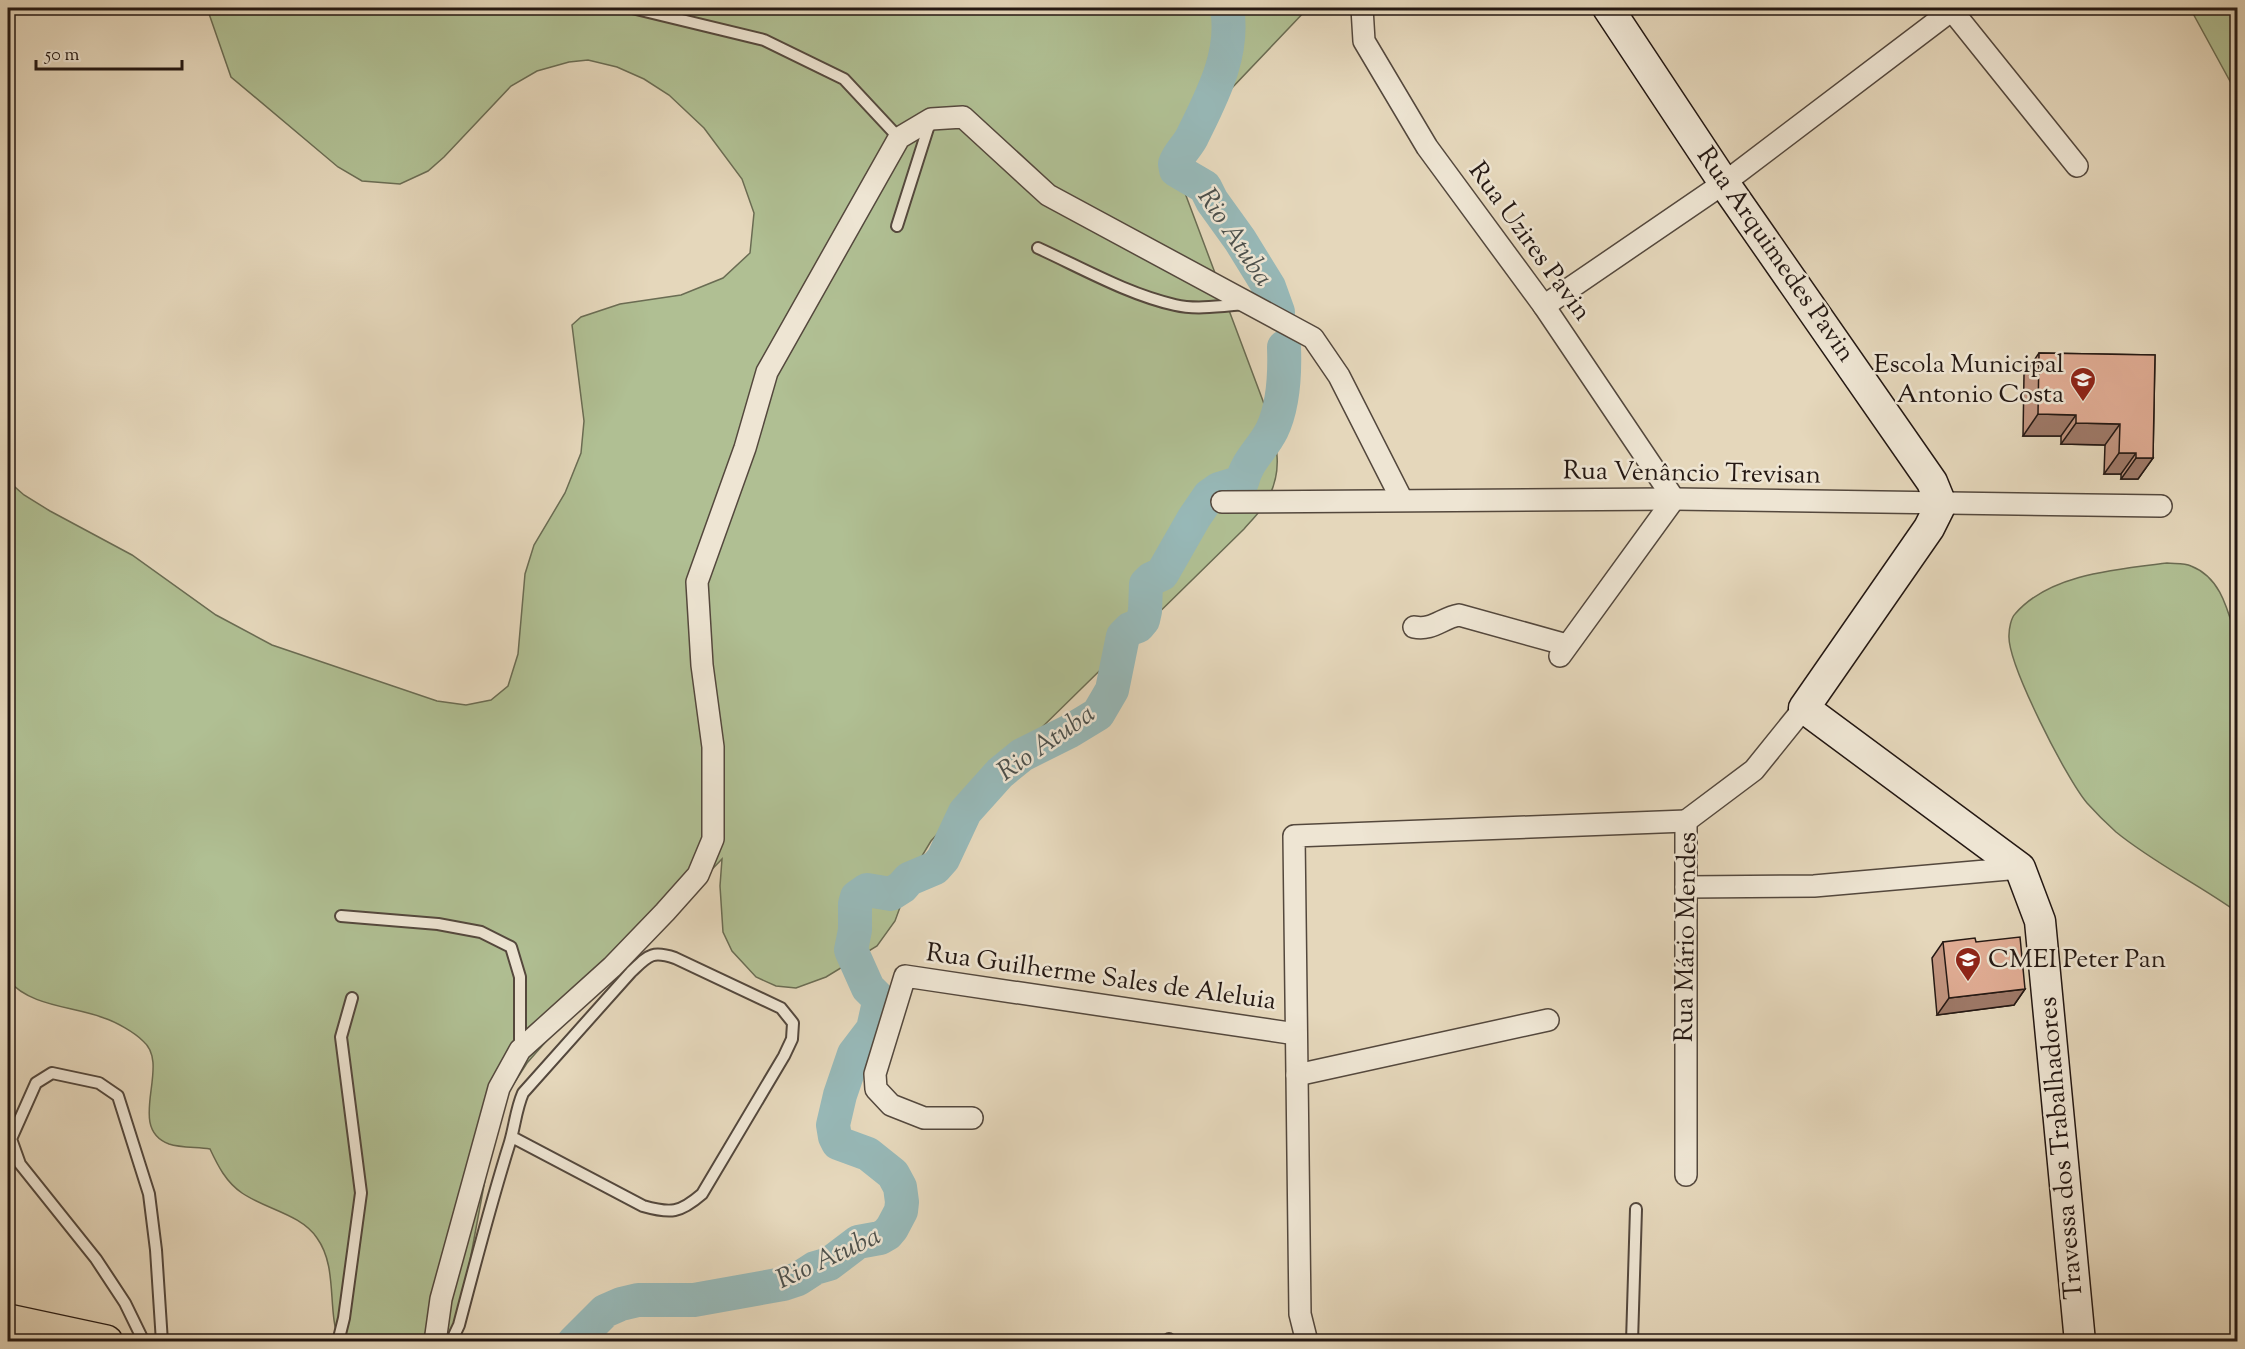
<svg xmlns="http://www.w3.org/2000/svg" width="2245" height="1349" font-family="'Sorts Mill Goudy',serif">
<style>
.green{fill:#b0bf93;stroke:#6a6c53;stroke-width:1.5}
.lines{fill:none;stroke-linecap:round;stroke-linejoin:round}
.river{stroke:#97b8b7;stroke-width:34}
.lane-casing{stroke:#54483d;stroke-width:14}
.street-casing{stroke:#54483d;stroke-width:24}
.secondary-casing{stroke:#241813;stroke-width:33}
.primary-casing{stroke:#241813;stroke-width:36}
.lane{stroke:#eee5d3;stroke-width:10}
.street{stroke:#eee5d3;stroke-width:21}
.secondary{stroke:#eee5d3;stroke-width:30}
.primary{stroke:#e5d7bb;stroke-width:33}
.wall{fill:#c29580;stroke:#241813;stroke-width:1.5}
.shaded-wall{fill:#9e7968;stroke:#241813;stroke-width:1.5}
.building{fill:#e1ad95;stroke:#241813;stroke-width:1.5}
.labels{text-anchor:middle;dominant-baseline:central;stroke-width:5;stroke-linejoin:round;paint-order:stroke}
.street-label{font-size:26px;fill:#241813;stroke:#eee5d3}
.poi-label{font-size:26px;fill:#241813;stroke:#eee5d3;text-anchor:end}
.water-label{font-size:27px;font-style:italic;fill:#4c504c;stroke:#eee5d3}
</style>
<rect width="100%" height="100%" fill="#e5d7bb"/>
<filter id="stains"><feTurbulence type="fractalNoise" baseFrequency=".00333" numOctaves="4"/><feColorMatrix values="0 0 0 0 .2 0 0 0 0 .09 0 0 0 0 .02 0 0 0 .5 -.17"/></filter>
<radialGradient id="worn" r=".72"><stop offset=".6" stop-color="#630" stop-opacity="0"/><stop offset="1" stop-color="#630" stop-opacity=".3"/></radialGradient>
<!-- green -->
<g class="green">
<path d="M 207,8 L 1308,8 L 1170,153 L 1263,401 C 1275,438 1287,468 1265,504 C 1259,513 1251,521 1244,529 L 978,790 L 931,841 L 914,869 L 895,921 L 877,946 L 826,977 L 796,988 L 776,986 L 756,977 L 732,951 L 723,932 L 720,886 L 722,859 L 549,1038 L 527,1063 L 509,1091 L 493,1137 L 455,1341 L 339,1341 C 327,1309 338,1267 317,1238 C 301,1214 265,1209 242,1193 C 226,1182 218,1166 210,1149 C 197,1147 181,1148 169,1144 C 125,1128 172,1065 143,1041 C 134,1032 116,1022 104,1018 C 73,1006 31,1007 8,980 L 8,481 L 24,495 L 50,511 L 132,555 L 216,615 L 272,645 L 437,701 L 466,705 L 491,700 L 508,686 L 518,654 L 525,574 L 534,545 L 565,493 L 581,453 L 584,421 L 572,325 L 581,317 L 620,304 L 681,295 L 723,278 L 750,253 L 754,213 L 742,179 L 704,128 L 669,95 L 644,79 L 617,67 L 588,60 L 569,62 L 537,71 L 511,86 L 444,157 L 428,171 L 400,184 L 362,181 L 338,167 L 231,77 Z"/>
<path d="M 2190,8 L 2237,8 L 2237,94 Z"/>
<path d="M 2167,563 C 2174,564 2184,563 2191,566 C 2222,578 2228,612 2237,641 L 2237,912 C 2198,884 2154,863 2116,832 C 2106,823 2096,813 2087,803 C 2067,780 2007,663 2009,635 C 2009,629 2011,618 2015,614 C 2049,574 2118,569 2167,563 Z"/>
</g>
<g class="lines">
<!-- river -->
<g class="river">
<path d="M 1227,8 C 1235,54 1212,96 1192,137 C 1187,147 1178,154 1175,164 L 1176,170 L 1205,187 L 1212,201 L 1240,240 L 1269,287 L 1278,312"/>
<path d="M 574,1342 L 605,1311 L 621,1304 L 638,1300 L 694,1300 L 783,1284 L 798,1279 L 815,1268 L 829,1264 L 858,1242 L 880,1238 L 887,1234 L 892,1228 L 901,1211 L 902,1202 L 900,1187 L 893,1174 L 868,1154 L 838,1143 L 835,1137 L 833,1125 L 840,1095 L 854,1054 L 873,1029 L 879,1002 L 882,1002 L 868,988 L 851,950 L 855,930 L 855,904 L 857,897 L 867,890 L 891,894 L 902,887 L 909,879 L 935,868 L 943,859 L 965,812 L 1000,773 L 1022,755 L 1070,731 L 1098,714 L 1112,690 L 1123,636 L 1130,629 L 1138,626 L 1143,620 L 1145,611 L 1146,584 L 1151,579 L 1162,574 L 1194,518 L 1209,496 L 1219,489 L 1242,482 C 1247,460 1262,450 1272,430 C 1284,405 1285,374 1284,347"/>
</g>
<defs>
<g id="lane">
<path d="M 632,8 L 764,40 L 844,79 L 899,138"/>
<path d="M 897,226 L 930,122"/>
<path d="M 1038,248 C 1082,268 1127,294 1175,305 C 1196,310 1222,306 1244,304"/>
<path d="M 341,916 L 438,924 L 481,932 L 511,947 L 520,977 L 520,1050"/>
<path d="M 1169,1339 L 1169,1342"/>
<path d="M 144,1342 L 125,1303 L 96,1259 L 20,1164 L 11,1139 L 36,1083 L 52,1073 L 99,1083 L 118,1096 L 149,1194 L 156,1250 L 162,1342"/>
<path d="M 338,1342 L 344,1318 L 361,1193 L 341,1037 L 352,998"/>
<path d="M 451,1342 L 459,1325 C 475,1264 491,1202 510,1142 C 515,1125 516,1109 523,1093 L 631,972 C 648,956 651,950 675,958 L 781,1008 L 793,1023 L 792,1039 L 784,1056 L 702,1194 C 680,1213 671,1214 643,1206 L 512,1137"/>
<path d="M 1632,1342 L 1636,1209"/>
</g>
<g id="street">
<path d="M 1362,8 L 1364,41 L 1427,147 L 1544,306 L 1674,499 L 1560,656"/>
<path d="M 1950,8 L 2077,166"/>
<path d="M 1544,306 L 1724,183 L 1952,10"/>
<path d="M 1222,502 L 1674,499 L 2161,506"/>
<path d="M 1414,627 C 1432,631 1442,618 1459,615 L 1567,645"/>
<path d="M 1686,821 L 1686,1175"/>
<path d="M 1686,821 L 1754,770 L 1804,708"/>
<path d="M 1686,887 L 1814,886 L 2020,868"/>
<path d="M 1297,1075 L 1548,1020"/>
<path d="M 972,1118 L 924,1118 L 891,1105 L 876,1089 L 875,1074 L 905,976 L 1296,1034"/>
<path d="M 435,1342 L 441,1299 L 499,1088 L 520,1050 L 612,967 L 665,912 L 698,875 L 713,839 L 713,747 L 702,665 L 697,582 L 745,448 L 767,372 L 899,138 L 931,119 L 963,117 L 1048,195 L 1313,338 L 1339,376 L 1402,500"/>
<path d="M 1307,1342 L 1300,1314 L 1294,836 L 1686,821"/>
</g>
<path id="secondary" d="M 1608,8 L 1724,183 L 1932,482 L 1941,504 L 1929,528 L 1804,708 L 2020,868 L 2040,921 L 2080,1342"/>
<path id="primary" d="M 8,1321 L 106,1342"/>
</defs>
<!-- lane casing -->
<use href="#lane" class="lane-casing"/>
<!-- street casing -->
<use href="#street" class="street-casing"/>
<!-- secondary casing -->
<use href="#secondary" class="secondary-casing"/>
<!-- primary casing -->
<use href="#primary" class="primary-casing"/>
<!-- lane -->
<use href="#lane" class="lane"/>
<!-- street -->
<use href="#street" class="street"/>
<!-- secondary -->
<use href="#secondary" class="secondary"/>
<!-- primary -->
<use href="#primary" class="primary"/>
</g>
<!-- wall -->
<g class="wall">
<path d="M 2039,353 L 2155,355 L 2153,458 L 2138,479 L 2121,479 L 2121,474 L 2104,474 L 2105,445 L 2061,444 L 2061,436 L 2023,436 L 2024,375 Z"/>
<path d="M 1943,942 L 1976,942 L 2025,989 L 2014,1005 L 1937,1015 L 1932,958 Z"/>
</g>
<!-- shaded-wall -->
<g class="shaded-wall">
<path d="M 2038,414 L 2076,415 L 2061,436 L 2023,436 Z"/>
<path d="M 2076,423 L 2120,424 L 2105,445 L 2061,444 Z"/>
<path d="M 2119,453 L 2136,453 L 2121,474 L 2104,474 Z"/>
<path d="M 2136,458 L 2153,458 L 2138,479 L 2121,479 Z"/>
<path d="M 2025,989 L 2014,1005 L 1937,1015 L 1949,998 Z"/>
</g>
<!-- building -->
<g class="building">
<path d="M 2039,353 L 2155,355 L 2153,458 L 2136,458 L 2136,453 L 2119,453 L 2120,424 L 2076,423 L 2076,415 L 2038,414 Z"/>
<path d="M 2020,937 L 2025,989 L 1949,998 L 1943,942 L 1975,938 L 1976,942 Z"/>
</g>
<!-- icons -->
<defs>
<symbol id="school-pin" viewBox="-11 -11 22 30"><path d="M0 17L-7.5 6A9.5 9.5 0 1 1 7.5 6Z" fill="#8f2418" stroke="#eee5d3"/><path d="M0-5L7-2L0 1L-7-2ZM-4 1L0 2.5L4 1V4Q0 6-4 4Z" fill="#fff"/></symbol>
</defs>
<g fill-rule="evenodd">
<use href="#school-pin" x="2068" y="365" width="30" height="40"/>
<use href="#school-pin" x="1953" y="945" width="30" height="40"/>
</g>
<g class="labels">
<!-- street labels -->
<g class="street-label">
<text transform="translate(1529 242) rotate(54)">Rua Uzires Pavin</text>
<text transform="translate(1775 255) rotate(55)">Rua Arquimedes Pavin</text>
<text transform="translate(1692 474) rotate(1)">Rua Venâncio Trevisan</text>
<text transform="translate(1687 937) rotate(-89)">Rua Mário Mendes</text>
<text transform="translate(1101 978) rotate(8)">Rua Guilherme Sales de Aleluia</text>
<text transform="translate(2062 1148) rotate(-95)">Travessa dos Trabalhadores</text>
</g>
<!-- poi labels -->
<g class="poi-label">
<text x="2064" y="365">Escola Municipal<tspan x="2064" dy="30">Antonio Costa</tspan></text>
<text x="1988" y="960" text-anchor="start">CMEI Peter Pan</text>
</g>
<!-- water labels -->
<g class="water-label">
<text transform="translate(1234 238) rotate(56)">Rio Atuba</text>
<text transform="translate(1047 744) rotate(-35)">Rio Atuba</text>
<text transform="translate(829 1259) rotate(-25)">Rio Atuba</text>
</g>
</g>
<!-- margin -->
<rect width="2245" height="1349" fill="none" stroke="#e5d7bb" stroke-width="30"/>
<rect x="9" y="9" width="2227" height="1331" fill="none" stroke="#241813" stroke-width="3"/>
<rect x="15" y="15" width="2215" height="1319" fill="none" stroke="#241813" stroke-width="1.5"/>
<!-- scale -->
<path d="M36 60v9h146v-9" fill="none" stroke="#241813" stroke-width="3"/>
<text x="45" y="60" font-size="18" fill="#241813" stroke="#eee5d3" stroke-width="4.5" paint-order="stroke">50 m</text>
<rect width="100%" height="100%" filter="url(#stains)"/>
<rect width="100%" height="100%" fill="url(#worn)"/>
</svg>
